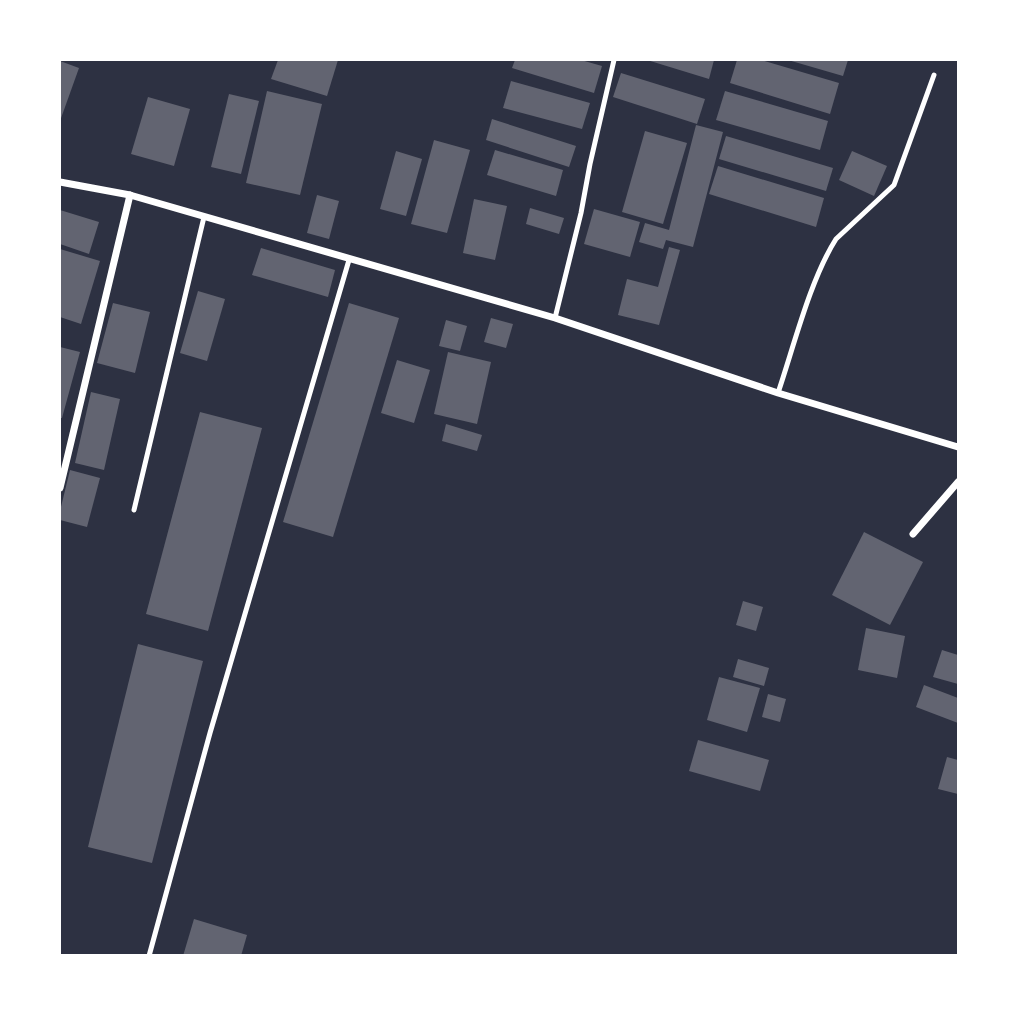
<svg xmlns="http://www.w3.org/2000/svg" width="1018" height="1015" font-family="'DejaVu Sans',sans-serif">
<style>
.building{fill:#626471}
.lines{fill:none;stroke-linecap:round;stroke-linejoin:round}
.service{stroke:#fff;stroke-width:5}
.minor{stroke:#fff;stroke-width:7}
</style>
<rect width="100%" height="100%" fill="#2d3142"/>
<!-- building -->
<g class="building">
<path d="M 278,60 L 338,60 L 327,96 L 271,79 Z"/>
<path d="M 515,60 L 581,60 L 602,66 L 594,93 L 512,68 Z"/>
<path d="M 647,60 L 714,60 L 709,79 Z"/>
<path d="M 737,60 L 761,60 L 839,83 L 830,114 L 730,83 Z"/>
<path d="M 788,60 L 848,60 L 843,76 Z"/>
<path d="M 60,61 L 79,68 L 60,121 Z"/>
<path d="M 621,73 L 705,99 L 697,124 L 613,97 Z"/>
<path d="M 511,81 L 590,103 L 582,129 L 503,108 Z"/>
<path d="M 267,91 L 322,104 L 300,195 L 246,183 Z"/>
<path d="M 725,91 L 828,121 L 820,150 L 716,120 Z"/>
<path d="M 229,94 L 259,101 L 241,174 L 211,167 Z"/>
<path d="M 148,97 L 190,109 L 174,166 L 131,154 Z"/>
<path d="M 492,119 L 576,146 L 569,167 L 486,140 Z"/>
<path d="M 696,125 L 723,132 L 693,247 L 666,240 L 663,249 L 639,242 L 645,223 L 669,230 Z"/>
<path d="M 645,131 L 687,143 L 663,224 L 622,212 Z"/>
<path d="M 726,136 L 833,168 L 826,191 L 719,159 Z"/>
<path d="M 434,140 L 470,150 L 447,233 L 411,224 Z"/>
<path d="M 495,150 L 563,170 L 556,196 L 487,175 Z"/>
<path d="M 396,151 L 422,159 L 406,216 L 380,209 Z"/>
<path d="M 852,151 L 887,166 L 874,196 L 839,180 Z"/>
<path d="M 718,166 L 824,198 L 816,227 L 709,194 Z"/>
<path d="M 317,195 L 339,201 L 329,239 L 307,233 Z"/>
<path d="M 474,199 L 507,206 L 495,260 L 463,253 Z"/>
<path d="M 530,208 L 564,218 L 559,234 L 526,224 Z"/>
<path d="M 594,209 L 640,222 L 630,257 L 584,244 Z"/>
<path d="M 60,210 L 99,222 L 89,254 L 60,244 Z"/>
<path d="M 669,247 L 680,250 L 659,325 L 618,315 L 627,279 L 658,287 Z"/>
<path d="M 261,248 L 335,270 L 328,297 L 252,275 Z"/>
<path d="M 60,249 L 100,261 L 81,324 L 60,317 Z"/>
<path d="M 198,291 L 225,299 L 207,361 L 180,353 Z"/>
<path d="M 113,303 L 150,312 L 135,373 L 97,363 Z"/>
<path d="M 349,303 L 399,318 L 333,537 L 283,522 Z"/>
<path d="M 491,318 L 513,324 L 506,348 L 484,342 Z"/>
<path d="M 446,320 L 467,326 L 460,351 L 439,346 Z"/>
<path d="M 60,347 L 80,352 L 62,418 L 60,418 Z"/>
<path d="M 448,352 L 491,362 L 477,424 L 434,414 Z"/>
<path d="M 397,360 L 430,370 L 414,423 L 381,413 Z"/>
<path d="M 91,392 L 120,399 L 104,470 L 75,463 Z"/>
<path d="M 200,412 L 262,428 L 208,631 L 146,614 Z"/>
<path d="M 446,424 L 482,435 L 477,451 L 442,441 Z"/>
<path d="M 70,470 L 100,478 L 87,527 L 60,520 L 60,511 Z"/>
<path d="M 864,532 L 923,562 L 890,625 L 832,595 Z"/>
<path d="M 743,601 L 763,607 L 756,631 L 736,625 Z"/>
<path d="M 866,628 L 905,636 L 897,678 L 858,670 Z"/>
<path d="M 138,644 L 203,661 L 152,863 L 88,847 Z"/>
<path d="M 942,650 L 958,655 L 958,684 L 933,677 Z"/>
<path d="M 738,659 L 769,668 L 764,686 L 733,677 Z"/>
<path d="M 719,677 L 760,688 L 747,732 L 707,720 Z"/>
<path d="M 924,685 L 958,698 L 958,723 L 916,707 Z"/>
<path d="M 768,694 L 786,699 L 780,722 L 762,717 Z"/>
<path d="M 698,740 L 769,760 L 760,791 L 689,771 Z"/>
<path d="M 947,757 L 958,760 L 958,794 L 938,789 Z"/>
<path d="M 194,919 L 247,935 L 241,956 L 183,956 Z"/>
</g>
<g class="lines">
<!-- service -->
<g class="service">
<path d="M 555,318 L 581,213 L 590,164 L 614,60"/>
<path d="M 778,393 C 794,346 810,280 836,239 L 894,185 L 934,75"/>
<path d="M 134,510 L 204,217"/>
<path d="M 149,956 L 210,733 L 349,260"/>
</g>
<!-- minor -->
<g class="minor">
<path d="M 60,182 L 130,195 L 555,318 L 778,393 L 958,447"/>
<path d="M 60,488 L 130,195"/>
<path d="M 913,534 L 958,482"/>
</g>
</g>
<!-- border -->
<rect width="1018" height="1015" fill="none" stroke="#ffffff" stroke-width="122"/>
</svg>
